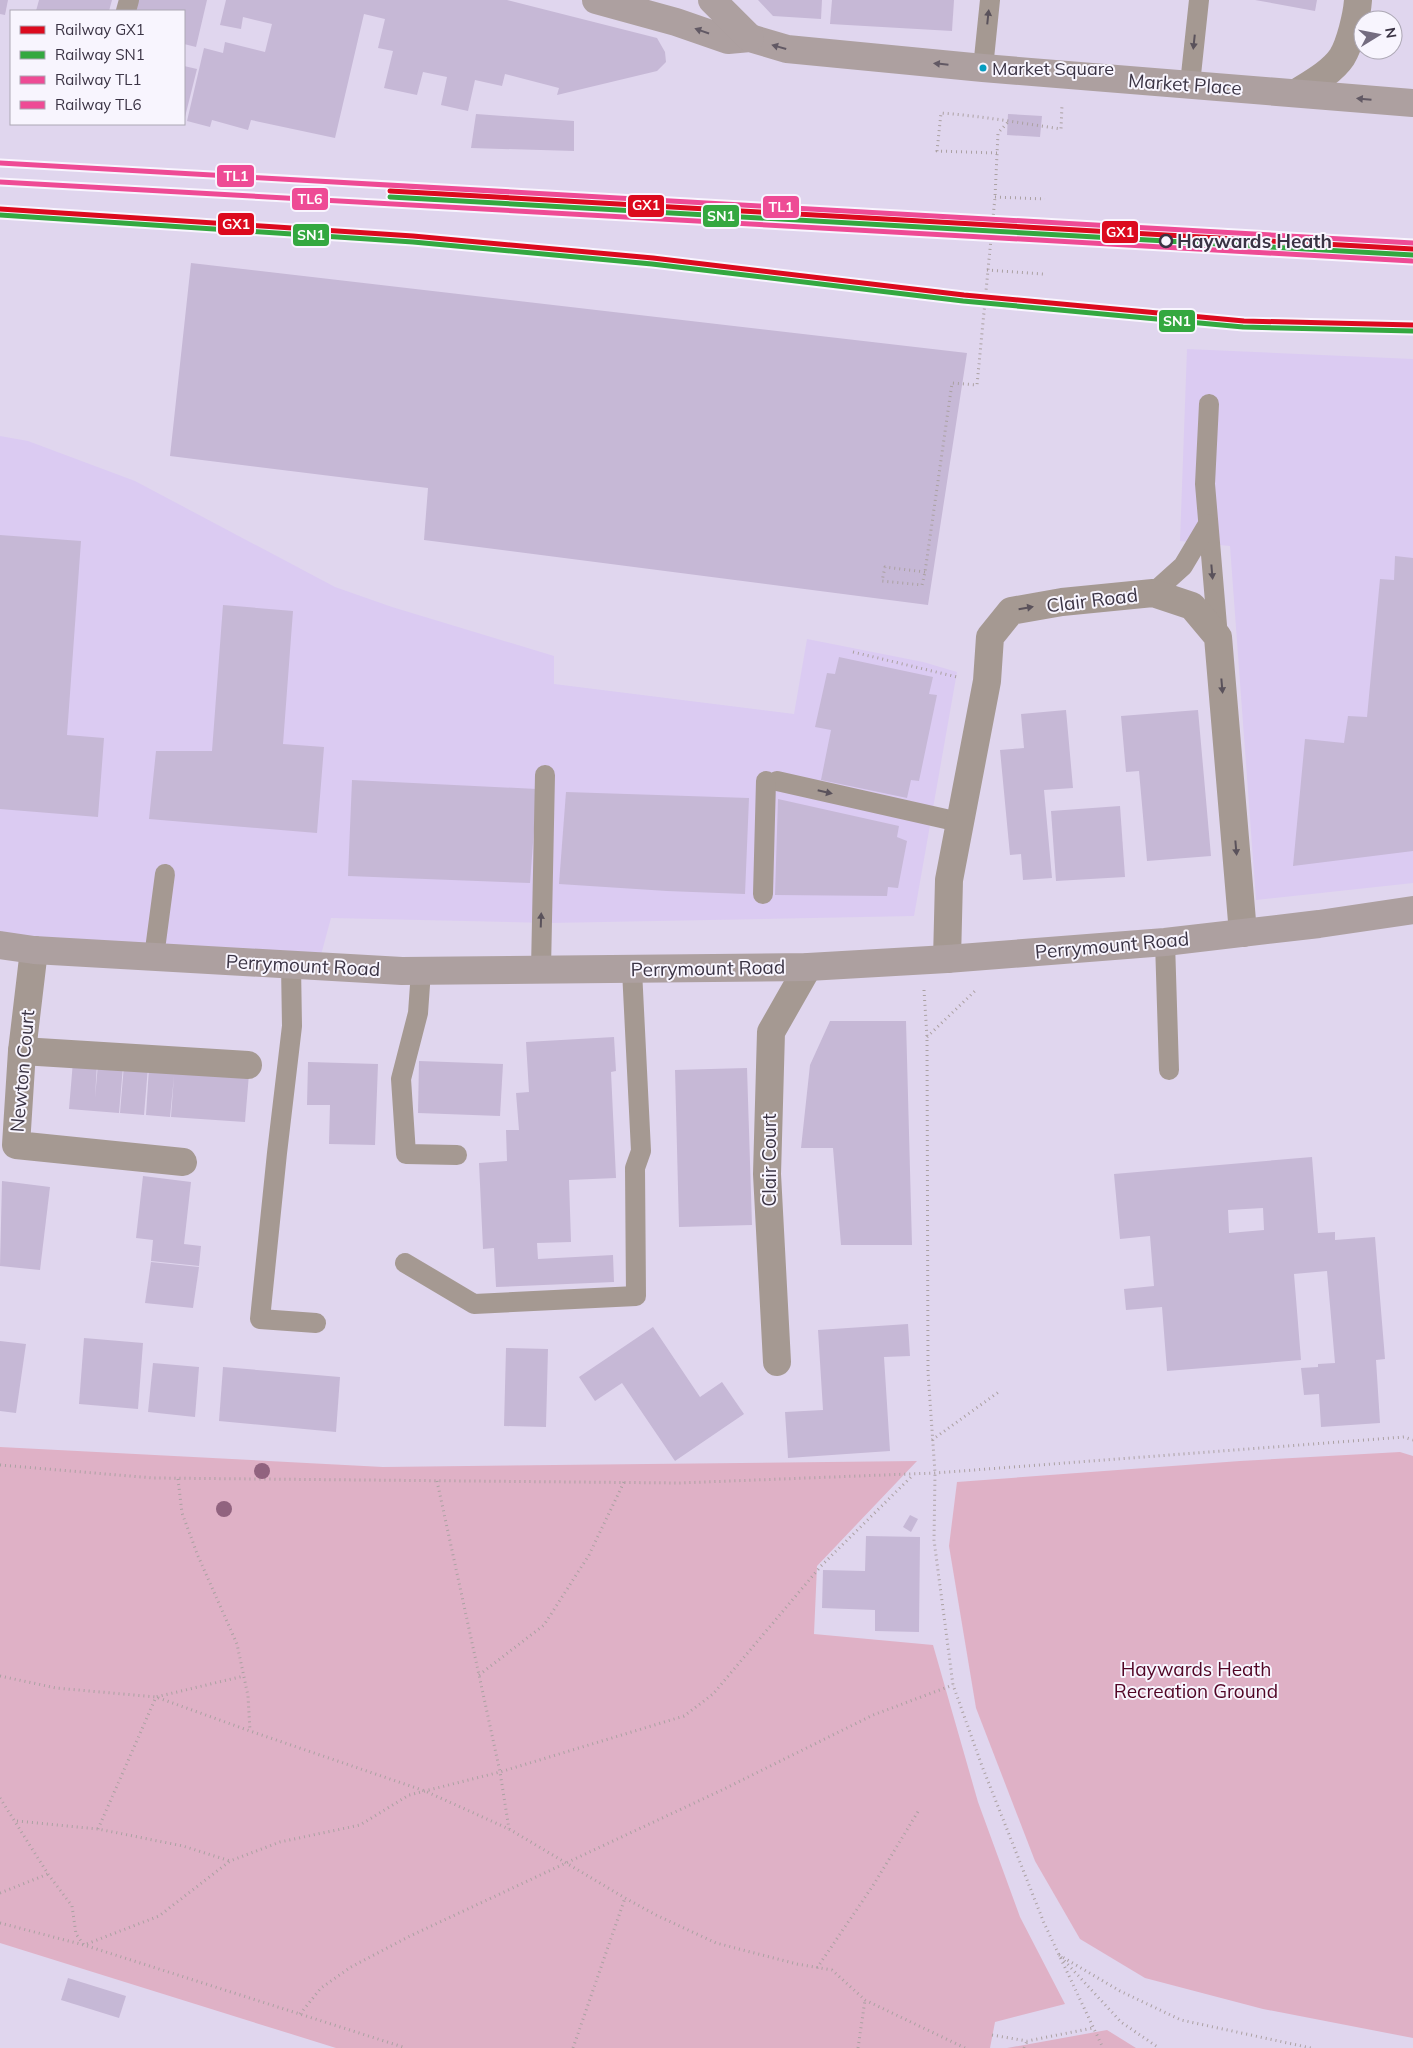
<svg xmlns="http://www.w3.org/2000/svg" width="1413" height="2048" font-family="Mulish,sans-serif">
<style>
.built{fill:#dbcbf2}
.green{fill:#dfb1c6}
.building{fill:#c6b8d6;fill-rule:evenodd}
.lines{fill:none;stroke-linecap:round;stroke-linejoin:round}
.path{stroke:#aba1a2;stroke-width:3;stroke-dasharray:1 4;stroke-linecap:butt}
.lane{stroke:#a59992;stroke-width:20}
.street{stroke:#a59992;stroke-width:28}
.secondary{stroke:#ada0a0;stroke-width:28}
.rail-1-casing{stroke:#f8f5fe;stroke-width:9}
.rail-2-casing{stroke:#f8f5fe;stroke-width:9}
.rail-3-casing{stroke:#f8f5fe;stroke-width:9}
.rail-4-casing{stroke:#f8f5fe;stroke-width:9}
.rail-1{stroke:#dc0a1e;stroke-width:5}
.rail-2{stroke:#34a840;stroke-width:5}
.rail-3{stroke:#ee4b95;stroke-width:5}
.rail-4{stroke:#ee4b95;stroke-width:5}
.tree{fill:#91637f}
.oneway{fill:#5a525b}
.oneway2{fill:#625964}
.bus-dot{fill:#069dc0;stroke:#f8f5fe;stroke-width:2}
.stop-dot{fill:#f8f5fe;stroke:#3a3344;stroke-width:2.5}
.labels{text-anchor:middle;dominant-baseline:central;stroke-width:4;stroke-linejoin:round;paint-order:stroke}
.bus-label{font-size:18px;fill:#3a3344;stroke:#f8f5fe;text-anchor:start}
.street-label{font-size:19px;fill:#3a3344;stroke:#f8f5fe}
.stop-label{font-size:19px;font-weight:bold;fill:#3a3344;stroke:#f8f5fe;text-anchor:start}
.park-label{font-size:19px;fill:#510525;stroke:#f8f5fe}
.line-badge{stroke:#f8f5fe;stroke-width:2}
.badge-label{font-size:14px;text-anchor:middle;font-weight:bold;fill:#fff}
</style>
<rect width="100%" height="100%" fill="#e0d6ee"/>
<!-- built -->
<g class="built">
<path d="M 1187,349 L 1413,359 L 1413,883 L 1256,900 L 1230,546 L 1180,541 Z"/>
<path d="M 0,436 L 28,441 L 135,481 L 335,587 L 392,607 L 554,656 L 554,684 L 794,714 L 807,639 L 923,662 L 957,672 L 914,916 L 549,923 L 331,918 L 318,966 L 0,943 Z"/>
</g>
<!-- green -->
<g class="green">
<path d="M 0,1447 L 383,1467 L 917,1461 L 817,1566 L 814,1634 L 933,1645 L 978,1802 L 1020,1917 L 1065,2004 L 995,2022 L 990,2048 L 336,2048 L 0,1943 Z"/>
<path d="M 1400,1452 L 1413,1456 L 1413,2038 L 1263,2009 L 1145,1978 L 1080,1939 L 1035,1861 L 976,1708 L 949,1546 L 957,1482 L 1240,1461 Z"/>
<path d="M 1107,2030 L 1136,2048 L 1007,2048 Z"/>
</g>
<!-- building -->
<g class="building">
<path d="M 0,0 L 8,0 L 5,15 L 0,14 Z"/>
<path d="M 39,0 L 112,0 L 109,11 L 36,11 Z"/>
<path d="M 138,0 L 207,0 L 196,47 L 184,44 L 184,11 L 135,11 Z"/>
<path d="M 226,0 L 507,0 L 657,38 L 665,52 L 666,62 L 657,71 L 557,95 L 559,88 L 505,74 L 502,86 L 475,80 L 468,111 L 441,105 L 447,77 L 423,72 L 417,95 L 384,88 L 393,51 L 378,48 L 385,19 L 364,14 L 335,138 L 251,120 L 248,130 L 212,120 L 210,127 L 187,121 L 204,48 L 223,53 L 225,42 L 265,52 L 272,24 L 243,17 L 241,29 L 220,25 Z"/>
<path d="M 758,0 L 822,0 L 821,19 L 773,16 Z"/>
<path d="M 832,0 L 954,0 L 952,31 L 830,24 Z"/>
<path d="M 1255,0 L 1317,0 L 1315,11 Z"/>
<path d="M 184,66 L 197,69 L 184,121 Z"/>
<path d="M 476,114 L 574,121 L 574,151 L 471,148 Z"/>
<path d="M 1008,114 L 1042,116 L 1040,137 L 1007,135 Z"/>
<path d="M 191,263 L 967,353 L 928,605 L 424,540 L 428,488 L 170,456 Z"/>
<path d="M 0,535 L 81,541 L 67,735 L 104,738 L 98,817 L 0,809 Z"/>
<path d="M 1395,556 L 1413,558 L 1413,851 L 1293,866 L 1305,739 L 1344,743 L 1348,716 L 1367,717 L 1380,579 L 1394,580 Z"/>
<path d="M 223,605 L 293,611 L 283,744 L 324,747 L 317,833 L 149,819 L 156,751 L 212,751 Z"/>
<path d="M 839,657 L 933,677 L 929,694 L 937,695 L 919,781 L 911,780 L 907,798 L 821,780 L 831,730 L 815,727 L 827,673 L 835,674 Z"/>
<path d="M 1066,710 L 1073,788 L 1044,790 L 1052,878 L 1023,880 L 1021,854 L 1010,855 L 1000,750 L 1024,748 L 1021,714 Z"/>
<path d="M 1198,710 L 1211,856 L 1147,861 L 1139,771 L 1126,772 L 1121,716 Z"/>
<path d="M 352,780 L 537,789 L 530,883 L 348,876 Z"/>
<path d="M 566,792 L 749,798 L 745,894 L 667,891 L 559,884 Z"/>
<path d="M 778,799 L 899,826 L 897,837 L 907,841 L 898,888 L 888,887 L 887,896 L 775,895 Z"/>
<path d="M 1120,806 L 1125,877 L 1056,881 L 1051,811 Z"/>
<path d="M 830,1021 L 906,1021 L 912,1245 L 841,1245 L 833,1148 L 801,1148 L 810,1065 Z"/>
<path d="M 614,1037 L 616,1071 L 611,1072 L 616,1178 L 569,1180 L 571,1242 L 537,1243 L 538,1259 L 613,1255 L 614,1282 L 496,1287 L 494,1248 L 483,1249 L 479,1163 L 507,1161 L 506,1130 L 519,1130 L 516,1093 L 529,1092 L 526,1042 Z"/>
<path d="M 73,1061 L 97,1063 L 95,1098 L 98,1064 L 123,1066 L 119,1113 L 69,1109 Z"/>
<path d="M 419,1061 L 503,1064 L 500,1116 L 418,1113 Z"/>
<path d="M 308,1062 L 378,1064 L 375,1145 L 329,1144 L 330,1105 L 307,1105 Z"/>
<path d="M 124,1065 L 148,1067 L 144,1115 L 120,1113 Z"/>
<path d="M 149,1067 L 249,1074 L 245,1122 L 171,1117 L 174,1076 L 170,1117 L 146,1115 Z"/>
<path d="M 747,1068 L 752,1225 L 679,1227 L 675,1070 Z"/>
<path d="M 1312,1157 L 1318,1233 L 1335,1232 L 1335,1240 L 1375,1237 L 1385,1359 L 1376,1360 L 1380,1423 L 1321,1427 L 1319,1394 L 1304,1395 L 1301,1368 L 1318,1367 L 1318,1364 L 1335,1363 L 1327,1271 L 1294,1274 L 1301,1360 L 1167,1371 L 1162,1307 L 1126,1310 L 1124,1289 L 1154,1286 L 1150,1236 L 1120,1239 L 1114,1174 ZM 1263,1208 L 1264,1230 L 1229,1233 L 1228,1210 Z"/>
<path d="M 143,1176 L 191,1182 L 184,1244 L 201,1246 L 199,1266 L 151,1261 L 153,1240 L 136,1238 Z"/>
<path d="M 2,1181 L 50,1187 L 40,1270 L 0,1266 Z"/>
<path d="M 151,1262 L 199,1267 L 193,1308 L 145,1303 Z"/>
<path d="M 908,1324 L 910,1356 L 884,1357 L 890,1451 L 788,1458 L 785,1412 L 823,1410 L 818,1330 Z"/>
<path d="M 653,1327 L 700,1397 L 722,1382 L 744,1414 L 675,1461 L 622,1383 L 595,1401 L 579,1377 Z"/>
<path d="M 84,1338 L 143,1343 L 138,1409 L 79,1404 Z"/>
<path d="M 0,1341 L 26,1344 L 16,1413 L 0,1411 Z"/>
<path d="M 506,1348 L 548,1349 L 546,1427 L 504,1426 Z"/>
<path d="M 153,1363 L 199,1367 L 195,1417 L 148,1412 Z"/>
<path d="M 223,1367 L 340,1377 L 336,1432 L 219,1421 Z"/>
<path d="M 910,1515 L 918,1519 L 911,1532 L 903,1527 Z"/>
<path d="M 866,1536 L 920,1537 L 919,1632 L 875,1631 L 875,1610 L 822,1608 L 823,1570 L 865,1571 Z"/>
<path d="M 68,1978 L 126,1996 L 119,2018 L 61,2000 Z"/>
</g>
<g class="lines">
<!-- path -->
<g class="path">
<path d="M 997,153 L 937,151 L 941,113 C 981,116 1021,123 1061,129 L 1062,105"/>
<path d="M 995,197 L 1045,199"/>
<path d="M 987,270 L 1043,274"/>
<path d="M 925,572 L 885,567 L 882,581 L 922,585 L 925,572 L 952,383 L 977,385 L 995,197 L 998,133 L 1008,122"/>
<path d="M 853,652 L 957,677"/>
<path d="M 924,990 L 927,1037 L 928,1372 L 935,1473 L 934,1540 L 953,1685 L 982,1766 L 1044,1923 L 1103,2048"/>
<path d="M 927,1037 L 977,989"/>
<path d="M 932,1440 L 1000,1391"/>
<path d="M 0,1465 L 153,1478 L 679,1483 L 935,1473 L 1404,1437 L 1413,1440"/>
<path d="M 178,1479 L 182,1513 L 198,1556 L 237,1644 L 248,1696 L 250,1731"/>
<path d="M 437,1481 L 500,1772 L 509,1829"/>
<path d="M 479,1675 L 544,1625 L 589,1555 L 624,1482"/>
<path d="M 0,1676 L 56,1688 L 156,1697 L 250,1731 L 425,1791 L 509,1829 L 625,1898 L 656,1915 L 716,1943 L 797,1964 L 832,1970 L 865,2000 L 965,2048"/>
<path d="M 0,1798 L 48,1874 L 72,1906 L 76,1934 L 84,1945 L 159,1916 L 230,1861 L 280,1842 L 360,1825 L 409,1795 L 500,1772 L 684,1716 L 713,1694 L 821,1566 L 913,1475"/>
<path d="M 17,1821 L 98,1829 L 183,1846 L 230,1861"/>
<path d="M 98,1829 L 156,1697 L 244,1676"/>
<path d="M 0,1893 L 48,1874"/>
<path d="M 0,1923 L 84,1945 L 406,2048"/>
<path d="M 1059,1955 L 1120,1991 L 1181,2020 L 1311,2048"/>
<path d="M 1061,1957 L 1121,2022 L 1159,2048"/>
<path d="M 817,1968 L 874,1884 L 919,1810"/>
<path d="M 300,2014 L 321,1988 L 351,1967 L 410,1936 L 722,1790 L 873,1715 L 953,1685"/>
<path d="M 992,2035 L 1027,2041 L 1093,2028"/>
<path d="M 573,2048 L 625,1898"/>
<path d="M 858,2048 L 865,2000"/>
<path d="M 1024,2048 L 1027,2041"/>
</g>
<!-- lane -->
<g class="lane">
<path d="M 126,11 L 129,0"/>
<path d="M 983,68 L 990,0"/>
<path d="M 1190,84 L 1199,0"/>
<path d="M 1209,404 L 1205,484 L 1218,637"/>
<path d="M 1153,593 L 1183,566 L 1208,524"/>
<path d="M 777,781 L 959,822"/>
<path d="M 763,894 L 766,781"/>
<path d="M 1165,942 L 1169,1070"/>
<path d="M 154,957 L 165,874"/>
<path d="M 291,965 L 292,1026 L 277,1153 L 260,1319 L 316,1323"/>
<path d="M 541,969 L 545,775"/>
<path d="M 421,971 L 418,1013 L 401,1079 L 406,1154 L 457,1155"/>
<path d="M 405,1263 L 474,1304 L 636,1296 L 635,1168 L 641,1151 L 632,970"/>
</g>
<!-- street -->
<g class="street">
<path d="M 1296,93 C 1312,83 1332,72 1342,57 C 1350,44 1357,15 1358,0"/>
<path d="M 34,950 L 22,1051 L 16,1145 L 183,1162"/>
<path d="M 947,959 L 949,880 L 987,681 L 990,637 L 1011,611 L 1062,602 L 1153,593 L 1192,606 L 1218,637 L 1243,933"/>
<path d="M 22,1051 L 248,1065"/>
<path d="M 777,1362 L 767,1174 L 771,1032 L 808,967"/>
</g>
<!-- secondary -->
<g class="secondary">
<path d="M 596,0 L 676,22 L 728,40 L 750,38 L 787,49 L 983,68 L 1413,103"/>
<path d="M 712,0 L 750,38"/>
<path d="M 0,945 L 34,950 L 402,971 L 808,967 L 947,959 L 1165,942 L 1319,924 L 1413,910"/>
</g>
<defs>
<g id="rail-1">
<path d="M 390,191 L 1413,249"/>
<path d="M 0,209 L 413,236 L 653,258 L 964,295 L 1244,321 L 1413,325"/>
</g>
<g id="rail-2">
<path d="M 390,197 L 1413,255"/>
<path d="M 0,215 L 413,242 L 652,264 L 963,301 L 1243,327 L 1413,331"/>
</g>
<path id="rail-3" d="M 0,163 L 1413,243"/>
<path id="rail-4" d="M 0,182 L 1412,261"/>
</defs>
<!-- rail-1 casing -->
<use href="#rail-1" class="rail-1-casing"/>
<!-- rail-2 casing -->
<use href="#rail-2" class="rail-2-casing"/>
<!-- rail-3 casing -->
<use href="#rail-3" class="rail-3-casing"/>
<!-- rail-4 casing -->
<use href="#rail-4" class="rail-4-casing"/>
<!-- rail-1 -->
<use href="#rail-1" class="rail-1"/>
<!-- rail-2 -->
<use href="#rail-2" class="rail-2"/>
<!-- rail-3 -->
<use href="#rail-3" class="rail-3"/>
<!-- rail-4 -->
<use href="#rail-4" class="rail-4"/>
</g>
<!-- trees -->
<g class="tree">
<circle cx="262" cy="1471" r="8"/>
<circle cx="224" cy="1509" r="8"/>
</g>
<!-- one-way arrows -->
<defs><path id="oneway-solid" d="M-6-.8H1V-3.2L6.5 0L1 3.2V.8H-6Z" transform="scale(1.25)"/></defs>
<g class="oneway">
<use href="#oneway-solid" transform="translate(988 17) rotate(-84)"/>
<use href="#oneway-solid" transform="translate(1194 42) rotate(96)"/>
<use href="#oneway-solid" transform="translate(1212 572) rotate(85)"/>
<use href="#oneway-solid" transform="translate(1026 608) rotate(-10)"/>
<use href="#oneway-solid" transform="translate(1222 686) rotate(85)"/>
<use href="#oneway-solid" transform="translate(825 792) rotate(13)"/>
<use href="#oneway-solid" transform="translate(1236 848) rotate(85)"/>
<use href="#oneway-solid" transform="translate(541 920) rotate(-88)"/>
</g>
<g class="oneway2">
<use href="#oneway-solid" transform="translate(702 31) rotate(-161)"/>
<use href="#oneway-solid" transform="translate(779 47) rotate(-164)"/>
<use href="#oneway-solid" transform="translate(941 64) rotate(-174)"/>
<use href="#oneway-solid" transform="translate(1364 99) rotate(-175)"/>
</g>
<!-- markers -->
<circle class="bus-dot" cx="983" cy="68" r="4.5"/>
<circle class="stop-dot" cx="1166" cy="241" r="6"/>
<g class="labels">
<!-- bus labels -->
<g class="bus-label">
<text x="992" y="68">Market Square</text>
</g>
<!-- street labels -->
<g class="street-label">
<text transform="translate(1185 84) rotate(4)">Market Place</text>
<text transform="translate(1092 600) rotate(-7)">Clair Road</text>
<text transform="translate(1112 945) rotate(-5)">Perrymount Road</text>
<text transform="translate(303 965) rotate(3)">Perrymount Road</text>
<text transform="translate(708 968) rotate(-1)">Perrymount Road</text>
<text transform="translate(22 1071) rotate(-85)">Newton Court</text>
<text transform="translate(769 1160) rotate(-90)">Clair Court</text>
</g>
<!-- stop labels -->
<g class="stop-label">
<text x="1177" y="241">Haywards Heath</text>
</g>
<!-- park labels -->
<g class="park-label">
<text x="1196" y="1669">Haywards Heath<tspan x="1196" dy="22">Recreation Ground</tspan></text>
</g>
</g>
<g class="line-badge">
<rect x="216" y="164" width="39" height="24" rx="5" fill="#ee4b95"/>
<rect x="291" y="187" width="38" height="24" rx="5" fill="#ee4b95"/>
<rect x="627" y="194" width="38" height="24" rx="5" fill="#dc0a1e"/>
<rect x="762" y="195" width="38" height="24" rx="5" fill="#ee4b95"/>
<rect x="702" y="204" width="38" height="24" rx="5" fill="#34a840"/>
<rect x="217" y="212" width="38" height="24" rx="5" fill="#dc0a1e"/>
<rect x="1101" y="220" width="38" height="24" rx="5" fill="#dc0a1e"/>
<rect x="292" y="223" width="38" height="24" rx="5" fill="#34a840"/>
<rect x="1158" y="309" width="38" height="24" rx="5" fill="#34a840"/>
</g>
<g class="badge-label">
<text x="236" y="181">TL1</text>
<text x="310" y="204">TL6</text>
<text x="646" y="210">GX1</text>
<text x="781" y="212">TL1</text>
<text x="721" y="221">SN1</text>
<text x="236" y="229">GX1</text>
<text x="1120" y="237">GX1</text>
<text x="311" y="240">SN1</text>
<text x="1177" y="326">SN1</text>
</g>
<!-- legend -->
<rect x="10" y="10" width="175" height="115" fill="#f8f5fe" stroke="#aca7b4"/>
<rect x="20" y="26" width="25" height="8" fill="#dc0a1e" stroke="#aca7b4"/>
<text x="55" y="35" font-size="15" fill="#3a3344">Railway GX1</text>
<rect x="20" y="51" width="25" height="8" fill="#34a840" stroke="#aca7b4"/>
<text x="55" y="60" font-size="15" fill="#3a3344">Railway SN1</text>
<rect x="20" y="76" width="25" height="8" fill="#ee4b95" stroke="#aca7b4"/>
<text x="55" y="85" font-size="15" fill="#3a3344">Railway TL1</text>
<rect x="20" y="101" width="25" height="8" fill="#ee4b95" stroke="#aca7b4"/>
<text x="55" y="110" font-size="15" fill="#3a3344">Railway TL6</text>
<!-- north arrow -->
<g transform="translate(1378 35) rotate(80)"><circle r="24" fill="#f8f5fe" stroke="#aca7b4"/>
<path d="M0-4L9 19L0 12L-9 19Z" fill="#746c80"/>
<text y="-8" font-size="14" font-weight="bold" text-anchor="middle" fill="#3a3344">N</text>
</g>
</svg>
